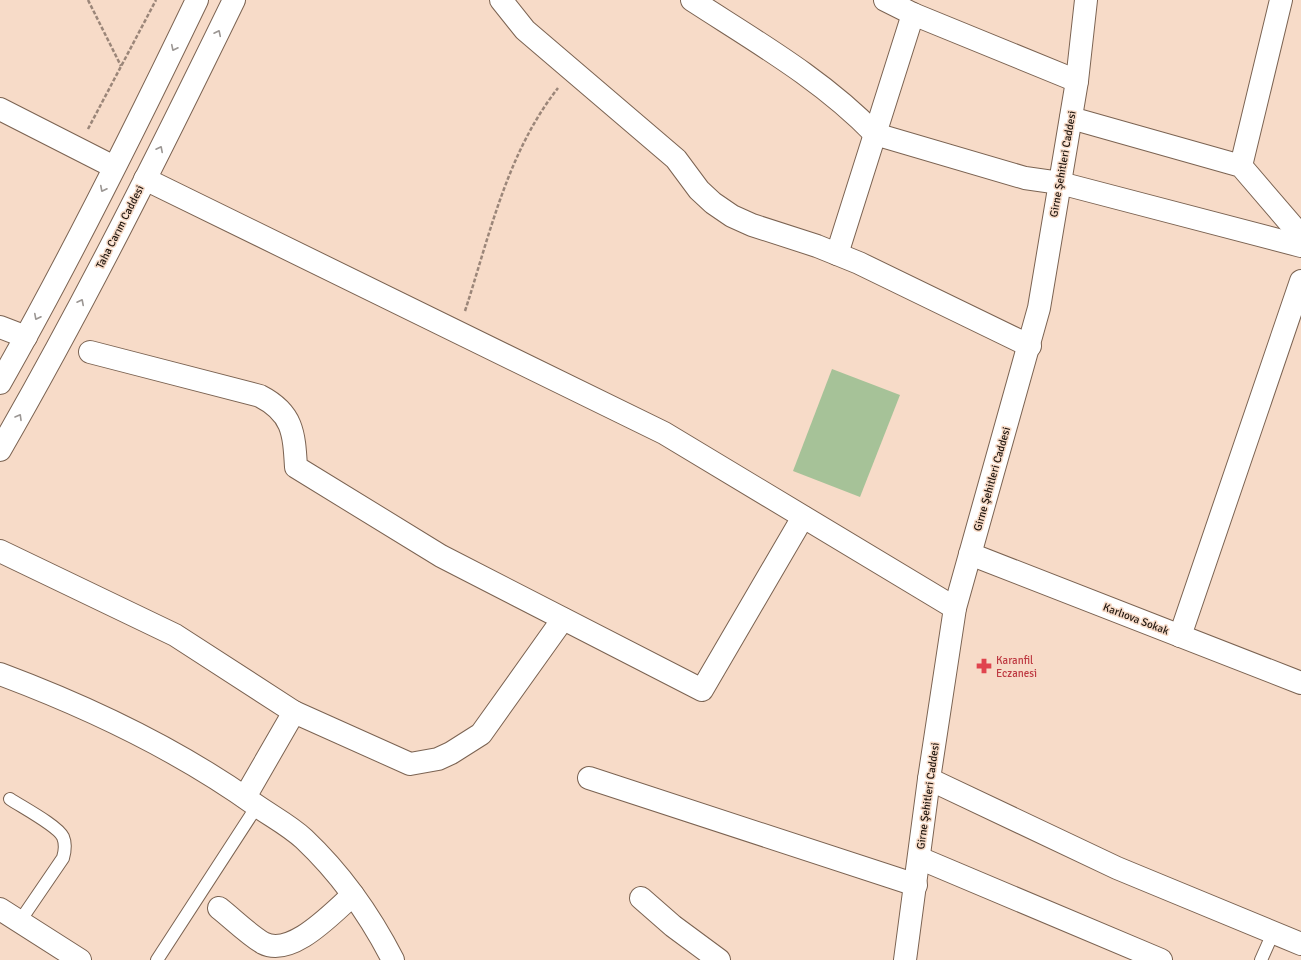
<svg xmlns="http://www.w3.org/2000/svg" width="1301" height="960" font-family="Signika,sans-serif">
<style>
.green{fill:#a6c298}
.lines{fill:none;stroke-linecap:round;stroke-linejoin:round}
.lane-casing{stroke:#7b6352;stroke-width:14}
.street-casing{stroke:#7b6352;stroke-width:24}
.secondary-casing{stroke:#7b6352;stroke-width:24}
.primary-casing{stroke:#7b6352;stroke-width:24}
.path{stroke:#9b8679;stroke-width:2.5;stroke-dasharray:4 2;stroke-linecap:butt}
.lane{stroke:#fff;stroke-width:12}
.street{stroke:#fff;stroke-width:22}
.secondary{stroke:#fff;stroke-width:22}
.primary{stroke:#fff;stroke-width:22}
.oneway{stroke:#9b9693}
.labels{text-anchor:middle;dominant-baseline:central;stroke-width:3;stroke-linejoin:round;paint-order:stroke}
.street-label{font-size:11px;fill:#20160f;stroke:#f7dbc8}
.health-label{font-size:11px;fill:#be3a42;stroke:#f7dbc8;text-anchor:start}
</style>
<rect width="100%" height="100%" fill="#f7dbc8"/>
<!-- green -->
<path class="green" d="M 832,369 L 900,395 L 860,497 L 793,471 Z"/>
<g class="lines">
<defs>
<g id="lane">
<path d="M 10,799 C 22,807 58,826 63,837 C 66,844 65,851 63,858 L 20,921"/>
<path d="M 157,960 L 257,806"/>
<path d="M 1261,960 L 1273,933"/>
</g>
<g id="street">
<path d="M 501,0 L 525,30 L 676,159 L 699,190 L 713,203 L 732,216 L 752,225 L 817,246 L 859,263 L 1030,346"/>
<path d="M 692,0 C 755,41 822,79 875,134 L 1025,178 L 1060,183 L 1301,246"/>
<path d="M 885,0 L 913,14 L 1077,81"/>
<path d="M 0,109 L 114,167"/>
<path d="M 1071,118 L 1241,166 L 1301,236"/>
<path d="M 1241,166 L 1281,0"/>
<path d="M 145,179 L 664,433 L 955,608"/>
<path d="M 837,254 L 913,14"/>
<path d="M 0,327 L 26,337"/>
<path d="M 90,352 L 260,396 C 293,413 294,433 296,467 L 441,556 L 702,690 L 803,517"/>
<path d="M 0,551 L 175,635 L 294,712"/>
<path d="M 970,554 L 1301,683"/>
<path d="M 1180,636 L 1301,281"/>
<path d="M 0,674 C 91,708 179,750 257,806 C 273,817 290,826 304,839 C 341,874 370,915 393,960"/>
<path d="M 589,778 L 916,885"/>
<path d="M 929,779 L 1117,868 L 1301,944"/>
<path d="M 245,797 L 294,712 L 410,764 L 438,759 L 451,753 L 481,734 L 563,619"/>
<path d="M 919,858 L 1161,960"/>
<path d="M 641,898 L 673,926 L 719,960"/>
<path d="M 219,908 C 233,919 248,934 263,943 C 292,958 333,912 353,895"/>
<path d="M 0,909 L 80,960"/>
</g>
<path id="secondary" d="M 905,960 L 929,779 L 955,608 L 1039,308 L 1077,81 L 1086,0"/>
<g id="primary">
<path d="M 0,383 C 71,258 135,129 197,0"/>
<path d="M 0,450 C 84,304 160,152 234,0"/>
</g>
</defs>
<!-- lane casing -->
<use href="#lane" class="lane-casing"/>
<!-- street casing -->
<use href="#street" class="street-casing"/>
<!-- secondary casing -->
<use href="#secondary" class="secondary-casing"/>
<!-- primary casing -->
<use href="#primary" class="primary-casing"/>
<!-- path -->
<g class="path">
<path d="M 88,0 L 121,66"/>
<path d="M 88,129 L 156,0"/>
<path d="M 465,311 C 490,234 507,153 558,88"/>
</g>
<!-- lane -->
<use href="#lane" class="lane"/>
<!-- street -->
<use href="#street" class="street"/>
<!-- secondary -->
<use href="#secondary" class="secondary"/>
<!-- primary -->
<use href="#primary" class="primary"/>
</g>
<!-- one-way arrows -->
<defs><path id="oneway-chevron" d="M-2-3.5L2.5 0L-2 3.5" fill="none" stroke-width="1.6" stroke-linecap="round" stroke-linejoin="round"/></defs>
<g class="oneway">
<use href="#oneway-chevron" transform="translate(218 33) rotate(-64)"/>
<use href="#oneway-chevron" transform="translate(174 48) rotate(116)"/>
<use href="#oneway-chevron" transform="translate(160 149) rotate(-63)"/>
<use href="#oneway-chevron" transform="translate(103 189) rotate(117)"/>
<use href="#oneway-chevron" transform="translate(81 302) rotate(-63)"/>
<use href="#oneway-chevron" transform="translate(37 317) rotate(117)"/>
<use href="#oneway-chevron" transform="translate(19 417) rotate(-60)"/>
</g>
<!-- icons -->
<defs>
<symbol id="pharmacy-bare" viewBox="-9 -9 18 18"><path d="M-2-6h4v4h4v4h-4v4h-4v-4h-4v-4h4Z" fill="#e0444e" stroke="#f7dbc8" stroke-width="2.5" paint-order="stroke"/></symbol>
</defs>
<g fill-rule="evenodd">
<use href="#pharmacy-bare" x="973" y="655" width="22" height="22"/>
</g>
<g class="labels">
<!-- street labels -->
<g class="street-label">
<text transform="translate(1063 164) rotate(-80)">Girne Şehitleri Caddesi</text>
<text transform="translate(120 227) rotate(-63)">Taha Carım Caddesi</text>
<text transform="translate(992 479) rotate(-74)">Girne Şehitleri Caddesi</text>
<text transform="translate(1136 619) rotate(21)">Karlıova Sokak</text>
<text transform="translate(928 796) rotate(-82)">Girne Şehitleri Caddesi</text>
</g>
<!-- health labels -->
<g class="health-label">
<text x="996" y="660">Karanfil<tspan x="996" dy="13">Eczanesi</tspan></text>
</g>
</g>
</svg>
